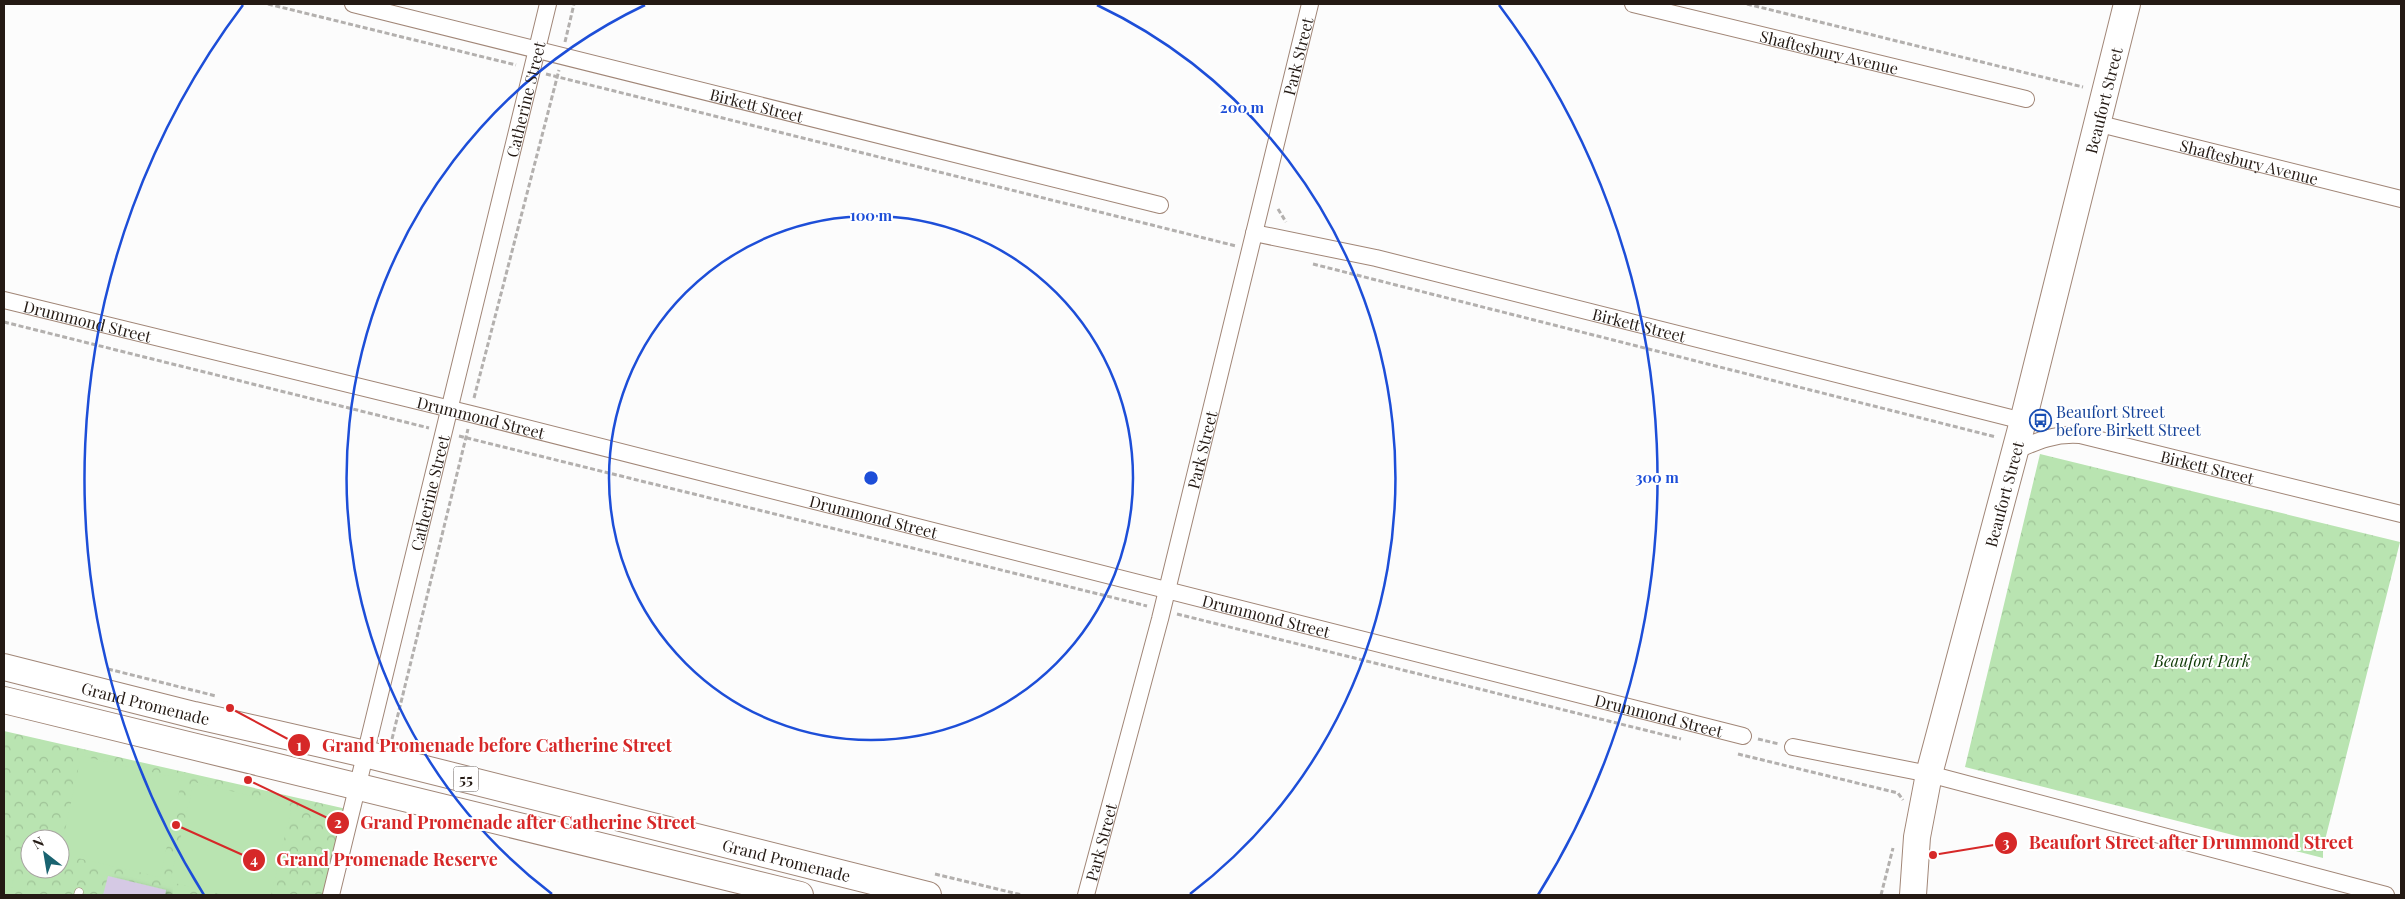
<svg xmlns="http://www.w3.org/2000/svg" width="2405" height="899" font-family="'Playfair Display',serif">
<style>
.forest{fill:url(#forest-crowns);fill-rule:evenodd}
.pitch{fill:#b9e4b1}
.building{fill:#d5c9e4;filter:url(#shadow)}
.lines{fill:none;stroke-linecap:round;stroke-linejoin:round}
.service-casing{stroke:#a18677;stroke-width:9}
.minor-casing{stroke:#a18677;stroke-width:18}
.primary-casing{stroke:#a18677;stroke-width:28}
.path{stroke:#b3b0ae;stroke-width:3;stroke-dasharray:5 2.5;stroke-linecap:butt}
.service{stroke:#fff;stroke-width:8}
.minor{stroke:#fff;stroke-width:16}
.primary{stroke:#fff;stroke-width:26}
.ring{fill:none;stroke:#1d4ed8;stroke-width:2.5}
.labels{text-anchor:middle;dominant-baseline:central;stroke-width:4;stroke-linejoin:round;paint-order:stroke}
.shield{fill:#fff;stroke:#665f5a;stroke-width:1}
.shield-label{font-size:15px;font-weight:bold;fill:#241a14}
.street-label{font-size:16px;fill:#241a14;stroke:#fff}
.transit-label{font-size:16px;fill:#164399;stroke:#fff;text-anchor:start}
.park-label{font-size:16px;font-style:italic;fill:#0e3905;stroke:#fff}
.centre{fill:#1d4ed8;stroke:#fff;stroke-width:2.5}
.ring-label{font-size:15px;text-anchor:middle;font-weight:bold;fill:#1d4ed8;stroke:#fff;stroke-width:4;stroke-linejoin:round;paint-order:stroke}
.leader{fill:none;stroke:#d62828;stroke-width:2}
.callout-dot{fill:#d62828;stroke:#fff;stroke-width:2}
.mark-label{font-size:15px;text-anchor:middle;font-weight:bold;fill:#fff}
.callout-label{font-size:18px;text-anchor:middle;font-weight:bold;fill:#d62828;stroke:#fff;stroke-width:4;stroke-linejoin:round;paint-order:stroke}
</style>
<defs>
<pattern id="forest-crowns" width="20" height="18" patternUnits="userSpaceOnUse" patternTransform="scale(1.25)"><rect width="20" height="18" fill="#b9e4b1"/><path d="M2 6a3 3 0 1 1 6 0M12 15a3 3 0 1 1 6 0" fill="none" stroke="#9fc397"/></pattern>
<filter id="shadow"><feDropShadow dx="5.5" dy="3" stdDeviation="2.5" flood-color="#0004"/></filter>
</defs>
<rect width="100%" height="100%" fill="#fcfcfc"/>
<!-- forest -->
<g class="forest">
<path d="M 2040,454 L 2400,542 L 2323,848 L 2323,858 L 1965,767 Z"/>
<path d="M 4,731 L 351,810 L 331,895 L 4,895 ZM 30,839 L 60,839 L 60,869 L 30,869 Z"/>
</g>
<!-- pitch -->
<g class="pitch">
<path d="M 81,756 L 182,779 L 160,877 L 60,854 Z"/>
<path d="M 194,782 L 292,806 L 271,895 L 225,895 L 170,882 Z"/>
<path d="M 4,826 L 14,873 L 11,895 L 4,895 Z"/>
</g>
<!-- building -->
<path class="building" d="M 108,876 L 166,890 L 165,895 L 103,895 Z"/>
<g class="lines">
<defs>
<path id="service" d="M 78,895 L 79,892"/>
<g id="minor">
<path id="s1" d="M 353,4 L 1160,205"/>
<path id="s2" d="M 1633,4 L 2026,99"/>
<path id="s3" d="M 2096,123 L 2401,199"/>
<path id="s4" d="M 1254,233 L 1376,258 L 2023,421"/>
<path id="s5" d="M 4,300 L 471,414 L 1743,736"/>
<path id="s6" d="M 2015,451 C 2037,441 2056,433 2080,435 L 2401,514"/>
<path d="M 1793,747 L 1929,774 L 2386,895"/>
<path id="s7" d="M 331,895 L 548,4"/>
<path id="s8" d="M 1086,895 L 1160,619 L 1310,4"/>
</g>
<g id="primary">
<path id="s9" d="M 4,667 L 194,715 L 365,754 L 928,895"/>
<path d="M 4,700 L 800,895"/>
<path id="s10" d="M 1913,895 L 1917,837 L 1929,774 L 2023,421 L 2127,4"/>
</g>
</defs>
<!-- service casing -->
<use href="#service" class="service-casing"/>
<!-- minor casing -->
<use href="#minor" class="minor-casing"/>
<!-- primary casing -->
<use href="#primary" class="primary-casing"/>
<!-- path -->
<g class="path">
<path d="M 268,4 L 516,65"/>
<path d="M 1747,4 L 2083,87"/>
<path d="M 565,42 L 574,4"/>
<path d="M 546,74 L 1236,246"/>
<path d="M 1278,209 L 1286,222"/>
<path d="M 1313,264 L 1996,437"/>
<path d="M 4,322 L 429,428"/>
<path d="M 474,398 L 559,70"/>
<path d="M 459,436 L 1147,606"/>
<path d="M 1177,614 L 1681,739"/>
<path d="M 108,669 L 216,696"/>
<path d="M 392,739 L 468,429"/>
<path d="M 1758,739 L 1779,744"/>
<path d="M 1738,754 L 1898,793 L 1903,800"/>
<path d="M 935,874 L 1022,895"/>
<path d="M 1881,895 L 1893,848"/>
</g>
<!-- service -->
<use href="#service" class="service"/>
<!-- minor -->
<use href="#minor" class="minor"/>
<!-- primary -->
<use href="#primary" class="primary"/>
</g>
<!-- distance rings -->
<g class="ring">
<circle cx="871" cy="478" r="262"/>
<path d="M552 894A524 524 0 0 1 645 5M1097 5A524 524 0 0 1 1190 894"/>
<path d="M204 895A786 786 0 0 1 243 5M1499 5A786 786 0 0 1 1538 895"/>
</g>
<!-- icons -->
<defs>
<symbol id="bus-ring" viewBox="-11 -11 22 22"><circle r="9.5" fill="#fff" stroke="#1a4fb4" stroke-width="1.5"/><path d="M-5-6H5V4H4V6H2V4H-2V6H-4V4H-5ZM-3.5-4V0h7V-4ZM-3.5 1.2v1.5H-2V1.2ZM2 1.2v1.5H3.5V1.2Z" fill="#1a4fb4"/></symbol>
</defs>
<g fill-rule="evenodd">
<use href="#bus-ring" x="2028" y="408" width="25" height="25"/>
</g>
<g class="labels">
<!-- shield labels -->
<rect class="shield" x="453.5" y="766.5" width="25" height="25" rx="4"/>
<g class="shield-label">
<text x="466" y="779">55</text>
</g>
<!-- street labels -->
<g class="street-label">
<text stroke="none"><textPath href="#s2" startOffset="202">Shaftesbury Avenue</textPath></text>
<text stroke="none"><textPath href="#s8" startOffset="865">Park Street</textPath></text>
<text stroke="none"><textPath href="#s7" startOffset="819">Catherine Street</textPath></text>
<text stroke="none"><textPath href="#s10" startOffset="818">Beaufort Street</textPath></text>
<text stroke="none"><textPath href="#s1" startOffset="416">Birkett Street</textPath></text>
<text stroke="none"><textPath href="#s3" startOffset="158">Shaftesbury Avenue</textPath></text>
<text stroke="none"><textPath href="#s5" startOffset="86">Drummond Street</textPath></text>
<text stroke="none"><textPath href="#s4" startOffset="396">Birkett Street</textPath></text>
<text stroke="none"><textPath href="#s5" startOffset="491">Drummond Street</textPath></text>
<text stroke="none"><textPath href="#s8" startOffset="460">Park Street</textPath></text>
<text stroke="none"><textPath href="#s6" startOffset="199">Birkett Street</textPath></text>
<text stroke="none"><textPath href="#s7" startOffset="414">Catherine Street</textPath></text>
<text stroke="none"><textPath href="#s10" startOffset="412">Beaufort Street</textPath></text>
<text stroke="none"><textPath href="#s5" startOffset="896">Drummond Street</textPath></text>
<text stroke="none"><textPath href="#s5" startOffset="1301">Drummond Street</textPath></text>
<text stroke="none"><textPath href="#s9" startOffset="146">Grand Promenade</textPath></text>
<text stroke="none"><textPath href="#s5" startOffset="1706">Drummond Street</textPath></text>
<text stroke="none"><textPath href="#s8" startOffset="55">Park Street</textPath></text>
<text stroke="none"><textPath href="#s9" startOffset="806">Grand Promenade</textPath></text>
</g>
<!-- transit labels -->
<g class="transit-label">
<text x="2056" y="411">Beaufort Street<tspan x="2056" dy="18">before Birkett Street</tspan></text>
</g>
<!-- park labels -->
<g class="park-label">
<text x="2202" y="660">Beaufort Park</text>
</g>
</g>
<circle cx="871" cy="478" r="8" class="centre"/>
<g class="ring-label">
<text x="1242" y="113">200 m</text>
<text x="871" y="221">100 m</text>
<text x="1657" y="483">300 m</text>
</g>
<!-- callouts -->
<path class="leader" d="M230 708L299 745M248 780L338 823M1933 855L2006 843M176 825L254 860"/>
<g class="callout-dot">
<circle cx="230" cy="708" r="5"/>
<circle cx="248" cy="780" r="5"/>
<circle cx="1933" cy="855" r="5"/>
<circle cx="176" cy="825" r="5"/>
<circle cx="299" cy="745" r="12"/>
<circle cx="338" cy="823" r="12"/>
<circle cx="2006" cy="843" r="12"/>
<circle cx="254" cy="860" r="12"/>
</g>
<g class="mark-label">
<text x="299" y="751">1</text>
<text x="338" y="828">2</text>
<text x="2006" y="848">3</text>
<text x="254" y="865">4</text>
</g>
<g class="callout-label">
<text x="497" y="752">Grand Promenade before Catherine Street</text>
<text x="528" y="829">Grand Promenade after Catherine Street</text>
<text x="2191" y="849">Beaufort Street after Drummond Street</text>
<text x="387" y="866">Grand Promenade Reserve</text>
</g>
<!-- border -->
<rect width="2405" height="899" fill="none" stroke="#241a14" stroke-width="10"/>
<!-- north arrow -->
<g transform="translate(45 854) rotate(329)"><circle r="24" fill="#ffffff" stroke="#a7a3a1"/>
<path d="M0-4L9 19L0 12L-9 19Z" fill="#196370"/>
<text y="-8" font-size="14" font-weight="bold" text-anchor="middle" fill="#241a14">N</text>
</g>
</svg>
